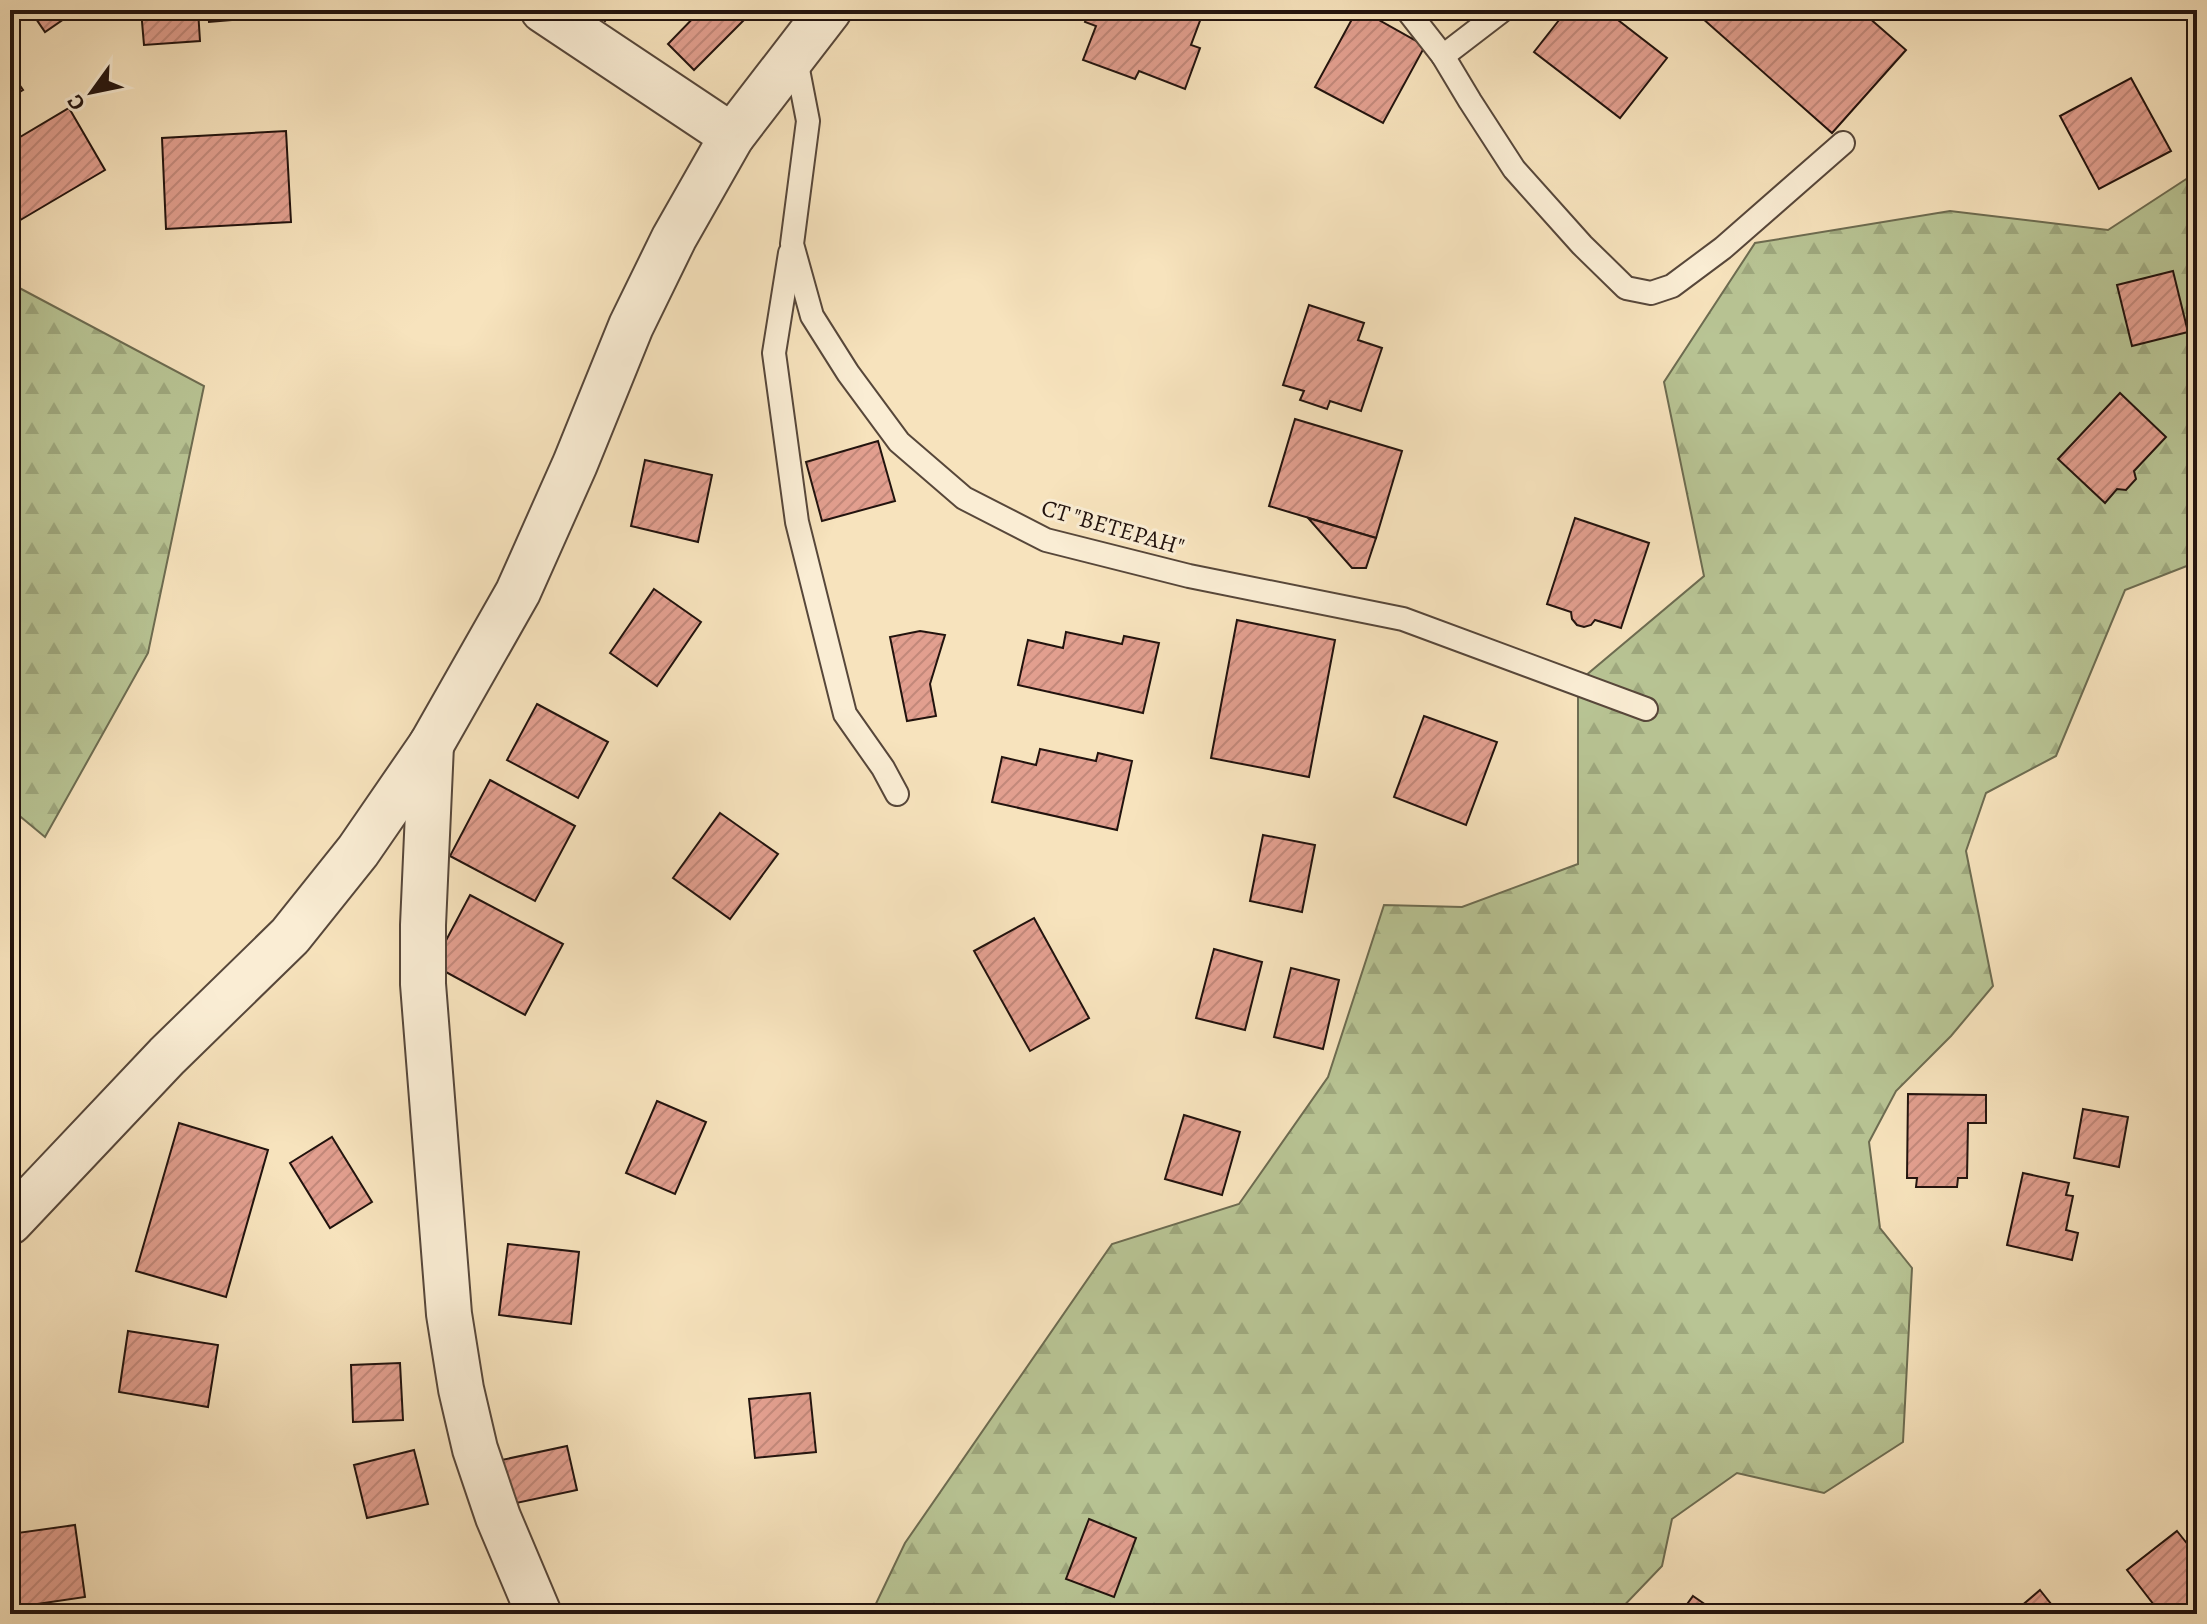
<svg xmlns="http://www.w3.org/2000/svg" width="2207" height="1624" font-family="Alegreya,serif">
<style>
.forest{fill:url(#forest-firs);stroke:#6d6c51;stroke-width:2}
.building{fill:url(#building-hatch);stroke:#22130e;stroke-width:2}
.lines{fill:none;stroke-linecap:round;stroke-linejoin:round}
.service-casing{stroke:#57473a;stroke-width:26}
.minor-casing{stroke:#57473a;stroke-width:48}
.tertiary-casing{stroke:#57473a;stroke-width:48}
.service{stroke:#faedd4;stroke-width:22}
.minor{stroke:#faedd4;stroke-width:44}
.tertiary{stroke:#faedd4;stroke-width:44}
.labels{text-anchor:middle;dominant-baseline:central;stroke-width:6;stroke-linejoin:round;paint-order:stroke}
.street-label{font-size:24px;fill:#22130e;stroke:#faedd4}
</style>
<defs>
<pattern id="forest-firs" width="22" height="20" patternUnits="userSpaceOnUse" patternTransform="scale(2)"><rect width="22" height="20" fill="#b8c494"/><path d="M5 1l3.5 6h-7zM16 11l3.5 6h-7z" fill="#9ea87e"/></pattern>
<pattern id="building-hatch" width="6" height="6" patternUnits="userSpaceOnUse" patternTransform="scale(2)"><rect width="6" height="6" fill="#e29f8f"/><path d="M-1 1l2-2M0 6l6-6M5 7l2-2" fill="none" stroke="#c2887a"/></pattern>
</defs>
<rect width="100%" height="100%" fill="#f7e3bd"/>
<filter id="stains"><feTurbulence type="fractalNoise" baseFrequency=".0025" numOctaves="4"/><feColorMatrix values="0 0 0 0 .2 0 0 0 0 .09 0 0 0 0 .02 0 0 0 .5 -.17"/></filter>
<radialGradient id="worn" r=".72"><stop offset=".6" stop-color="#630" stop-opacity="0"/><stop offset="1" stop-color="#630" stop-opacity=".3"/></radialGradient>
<!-- forest -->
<g class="forest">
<path d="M 2197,172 L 2197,562 L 2125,590 L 2056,756 L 1986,793 L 1966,851 L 1993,986 L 1951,1036 L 1896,1091 L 1869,1142 L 1880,1228 L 1912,1268 L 1903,1442 L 1824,1493 L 1737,1473 L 1672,1519 L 1662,1566 L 1616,1614 L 1532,1614 L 1529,1611 L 1517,1614 L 871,1614 L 905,1543 L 1112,1244 L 1239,1204 L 1328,1077 L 1384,905 L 1462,907 L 1578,864 L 1578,682 L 1704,576 L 1664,382 L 1755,243 L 1950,211 L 2108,230 Z"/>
<path d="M 10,283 L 204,386 L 148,653 L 45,837 L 10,808 Z"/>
</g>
<!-- building -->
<g class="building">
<path d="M 30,10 L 77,10 L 45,32 Z"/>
<path d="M 141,10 L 198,10 L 200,41 L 144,45 Z"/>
<path d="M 208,10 L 292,10 L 292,15 L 209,22 Z"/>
<path d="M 591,10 L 613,10 L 605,21 Z"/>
<path d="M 701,10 L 754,10 L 694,70 L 668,44 Z"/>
<path d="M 1089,10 L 1204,10 L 1191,45 L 1200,48 L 1185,89 L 1139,71 L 1135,79 L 1083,60 L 1096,26 L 1085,22 Z"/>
<path d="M 1357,10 L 1361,10 L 1425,46 L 1383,123 L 1315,87 Z"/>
<path d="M 1567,10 L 1605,10 L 1667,58 L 1620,118 L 1534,52 Z"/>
<path d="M 1693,10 L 1860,10 L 1906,50 L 1832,133 Z"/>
<path d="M 10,71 L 23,90 L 10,98 Z"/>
<path d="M 2131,78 L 2171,151 L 2099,189 L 2060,116 Z"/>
<path d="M 69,108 L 105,170 L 17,222 L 10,211 L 10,143 Z"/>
<path d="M 286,131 L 291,222 L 166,229 L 162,138 Z"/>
<path d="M 2173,271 L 2188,332 L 2132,346 L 2117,285 Z"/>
<path d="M 1309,305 L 1364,323 L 1358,340 L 1382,348 L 1361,411 L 1330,401 L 1327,409 L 1300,400 L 1304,391 L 1283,385 Z"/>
<path d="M 2120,393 L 2166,437 L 2134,471 L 2136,479 L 2126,490 L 2117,489 L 2105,503 L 2058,459 Z"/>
<path d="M 1295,419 L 1402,451 L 1376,538 L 1269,506 Z"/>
<path d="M 878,441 L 895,501 L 822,521 L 806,462 Z"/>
<path d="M 645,460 L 712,475 L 698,542 L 631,526 Z"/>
<path d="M 1308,518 L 1376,538 L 1366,568 L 1352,568 Z"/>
<path d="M 1575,518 L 1649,543 L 1621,628 L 1595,620 L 1591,625 L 1584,627 L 1577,625 L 1572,619 L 1571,612 L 1547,604 Z"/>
<path d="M 654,589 L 701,622 L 657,686 L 610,653 Z"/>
<path d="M 1237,620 L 1335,640 L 1309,777 L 1211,758 Z"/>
<path d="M 920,631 L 945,635 L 930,684 L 936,716 L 907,721 L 890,637 Z"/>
<path d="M 1066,632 L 1122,644 L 1124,636 L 1159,643 L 1143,713 L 1018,685 L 1028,640 L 1063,648 Z"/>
<path d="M 537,704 L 608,742 L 578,798 L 507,760 Z"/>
<path d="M 1424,716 L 1497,742 L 1466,825 L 1394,797 Z"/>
<path d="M 1040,749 L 1096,761 L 1098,753 L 1132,761 L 1117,830 L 992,802 L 1002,757 L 1036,765 Z"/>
<path d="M 490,780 L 575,826 L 535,901 L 450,856 Z"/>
<path d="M 720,813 L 778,854 L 730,919 L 673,878 Z"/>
<path d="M 1263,835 L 1315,845 L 1302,912 L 1250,901 Z"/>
<path d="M 470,895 L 563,944 L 525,1015 L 433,965 Z"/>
<path d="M 1034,918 L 1089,1018 L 1030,1051 L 974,951 Z"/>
<path d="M 1214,949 L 1262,962 L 1245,1030 L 1196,1018 Z"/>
<path d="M 1291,968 L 1339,980 L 1323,1049 L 1274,1037 Z"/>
<path d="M 1908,1094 L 1986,1095 L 1986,1123 L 1968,1123 L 1967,1178 L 1958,1178 L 1957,1187 L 1916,1187 L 1917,1178 L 1907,1178 Z"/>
<path d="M 657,1101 L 706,1122 L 675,1194 L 626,1173 Z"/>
<path d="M 2083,1109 L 2128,1117 L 2119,1167 L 2074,1158 Z"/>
<path d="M 1184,1115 L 1240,1132 L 1222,1195 L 1165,1179 Z"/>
<path d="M 179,1123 L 268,1150 L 226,1297 L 136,1271 Z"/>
<path d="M 332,1137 L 372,1202 L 330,1228 L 290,1163 Z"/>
<path d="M 2023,1173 L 2069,1183 L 2066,1195 L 2073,1196 L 2066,1230 L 2078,1233 L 2072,1260 L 2007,1245 Z"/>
<path d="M 508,1244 L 579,1252 L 571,1324 L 499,1315 Z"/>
<path d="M 128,1331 L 218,1345 L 208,1407 L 119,1392 Z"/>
<path d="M 400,1363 L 403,1420 L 353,1422 L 351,1365 Z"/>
<path d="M 810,1393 L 816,1452 L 755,1458 L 749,1399 Z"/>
<path d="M 567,1446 L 577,1490 L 507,1505 L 497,1461 Z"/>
<path d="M 414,1450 L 428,1504 L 367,1518 L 354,1465 Z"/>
<path d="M 1089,1519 L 1136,1538 L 1114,1597 L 1066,1579 Z"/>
<path d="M 75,1525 L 85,1597 L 10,1608 L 10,1534 Z"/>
<path d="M 2177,1531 L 2197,1556 L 2197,1614 L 2161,1614 L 2127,1570 Z"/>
<path d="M 2040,1590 L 2059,1614 L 2012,1614 Z"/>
<path d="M 1693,1596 L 1719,1614 L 1680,1614 Z"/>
</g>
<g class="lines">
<defs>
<g id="service">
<path d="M 1407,10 L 1443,56 L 1503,10"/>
<path d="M 795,54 L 808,121 L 792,244 L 812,316 L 848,373 L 899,442 L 964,498 L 1046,540 L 1189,576 L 1403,619 L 1646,709"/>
<path d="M 1443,56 L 1470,101 L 1514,169 L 1582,245 L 1626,288 L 1651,293 L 1672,286 L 1723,248 L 1843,143"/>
<path d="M 790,253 L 774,353 L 797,522 L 845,714 L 883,768 L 897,794"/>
</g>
<g id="minor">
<path d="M 543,10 L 732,136"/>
<path d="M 431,745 L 423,925 L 423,984 L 449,1314 L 461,1389 L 475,1449 L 498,1517 L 539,1614"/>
</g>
<path id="tertiary" d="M 10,1222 L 167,1056 L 290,936 L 358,851 L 431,745 L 518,592 L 575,464 L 631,326 L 674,238 L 732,136 L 829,10"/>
</defs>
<!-- service casing -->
<use href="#service" class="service-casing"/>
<!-- minor casing -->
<use href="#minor" class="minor-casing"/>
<!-- tertiary casing -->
<use href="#tertiary" class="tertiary-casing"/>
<!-- service -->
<use href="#service" class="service"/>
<!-- minor -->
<use href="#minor" class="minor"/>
<!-- tertiary -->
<use href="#tertiary" class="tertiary"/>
</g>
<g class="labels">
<!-- street labels -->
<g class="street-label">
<text transform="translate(1113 527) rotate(16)">СТ "ВЕТЕРАН"</text>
</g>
</g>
<!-- margin -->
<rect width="2207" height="1624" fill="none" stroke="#f7e3bd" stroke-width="40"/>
<rect x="12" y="12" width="2183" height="1600" fill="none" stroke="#22130e" stroke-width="4"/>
<rect x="20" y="20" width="2167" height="1584" fill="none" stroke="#22130e" stroke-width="2"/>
<!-- north arrow -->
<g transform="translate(92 92) rotate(237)" stroke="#faedd4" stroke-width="6" paint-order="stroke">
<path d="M0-6L14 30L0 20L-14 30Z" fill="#22130e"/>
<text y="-12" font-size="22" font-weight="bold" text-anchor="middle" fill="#22130e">С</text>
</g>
<rect width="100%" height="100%" filter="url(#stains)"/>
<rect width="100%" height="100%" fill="url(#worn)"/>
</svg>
